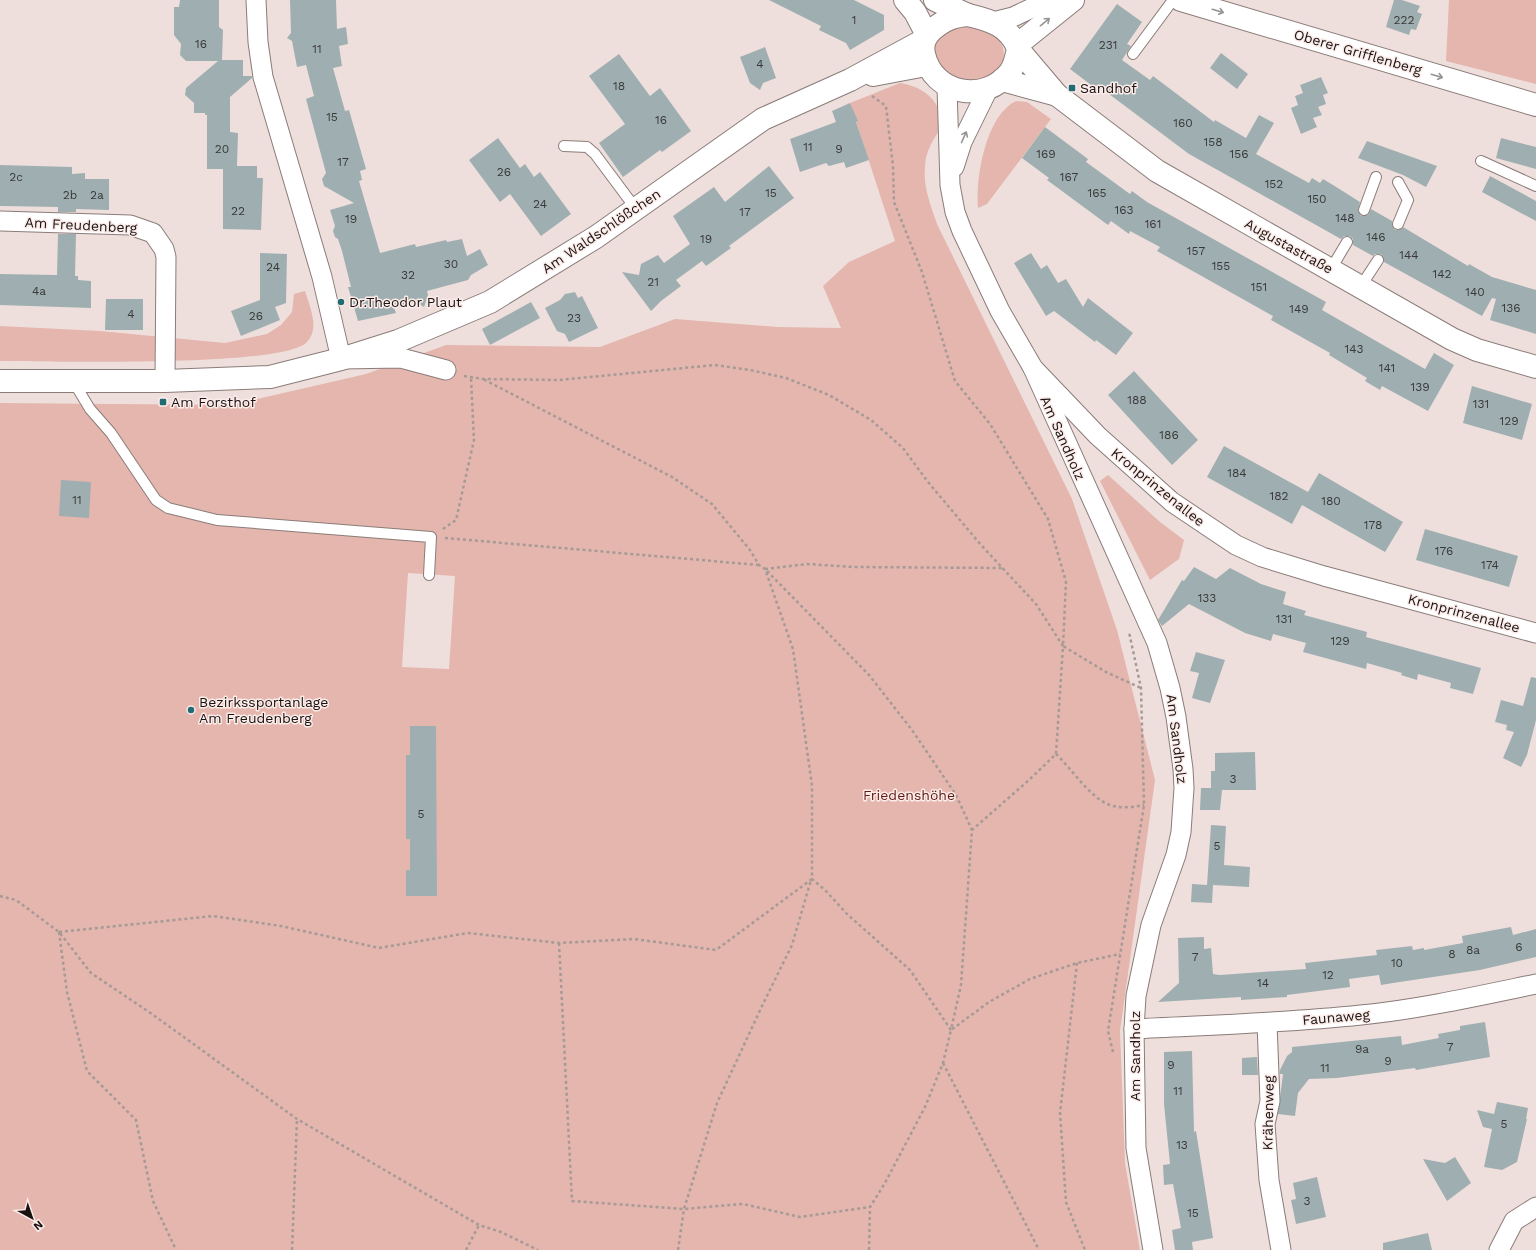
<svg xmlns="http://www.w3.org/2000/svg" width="1536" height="1250" font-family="'Work Sans',sans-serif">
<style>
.green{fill:#e4b6ae;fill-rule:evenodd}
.building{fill:#9fafb1}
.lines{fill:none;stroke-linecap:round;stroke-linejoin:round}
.service-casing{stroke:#8a7c79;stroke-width:12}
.minor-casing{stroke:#8a7c79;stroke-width:21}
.tertiary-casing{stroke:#8a7c79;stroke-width:24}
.secondary-casing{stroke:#8a7c79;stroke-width:24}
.path{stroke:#a69a97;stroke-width:2.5;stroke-dasharray:3 3;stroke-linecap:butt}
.service{stroke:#fff;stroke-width:10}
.minor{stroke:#fff;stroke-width:19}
.tertiary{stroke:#fff;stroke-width:22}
.secondary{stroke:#fff;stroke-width:22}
.oneway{stroke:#979494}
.poi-dot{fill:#216c74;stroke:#fcece9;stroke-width:1.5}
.labels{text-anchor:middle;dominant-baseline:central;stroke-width:3;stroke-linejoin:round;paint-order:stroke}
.number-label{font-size:12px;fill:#3a3939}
.street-label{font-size:14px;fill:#181211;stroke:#fcece9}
.poi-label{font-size:14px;fill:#181211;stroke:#fcece9;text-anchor:start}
.park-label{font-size:14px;fill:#601b14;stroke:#fcece9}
</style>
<rect width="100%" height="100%" fill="#efdfdc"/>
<!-- green -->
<g class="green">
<path d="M 1449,0 L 1536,0 L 1536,84 L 1446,61 Z"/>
<path d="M 967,27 C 974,27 982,28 988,31 C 1013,44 1007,74 981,81 C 978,82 973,84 969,84 C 962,84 953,79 946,76 C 942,70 935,60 934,54 C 933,34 952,28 967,27 Z"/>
<path d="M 900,83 C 922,86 945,102 940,128 C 938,134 932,140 930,147 C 927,152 925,161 925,168 C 923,187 931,206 937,224 L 1072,499 L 1117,630 L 1155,780 L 1120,1031 L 1125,1163 L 1140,1250 L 0,1250 L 0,403 L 231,405 L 366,374 L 446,345 L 600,347 L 675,319 L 778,327 L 841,328 L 823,286 L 849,262 L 895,241 L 850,103 ZM 408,573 L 455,576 L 449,669 L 402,667 Z"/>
<path d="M 1016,101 L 1027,102 L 1051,119 L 987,204 L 978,208 C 975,178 986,115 1016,101 Z"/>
<path d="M 305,291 C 310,308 320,328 307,342 C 283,368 46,361 0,361 L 0,326 L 100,331 L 225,343 L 267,334 L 281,325 L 292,312 L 294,294 Z"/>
<path d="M 1108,475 L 1160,522 L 1184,540 L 1179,559 L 1150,580 L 1100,481 Z"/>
</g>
<!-- building -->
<g class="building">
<path d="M 180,0 L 219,0 L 219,27 L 223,30 L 222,60 L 243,60 L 243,76 L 252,76 L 252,78 L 230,97 L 230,132 L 238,133 L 237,166 L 257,166 L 257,178 L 263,178 L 261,230 L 223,229 L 223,169 L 207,169 L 207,115 L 205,115 L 205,113 L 194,113 L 194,103 L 185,95 L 186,88 L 218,61 L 186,61 L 180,55 L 181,44 L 174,35 L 174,7 L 179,7 Z"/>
<path d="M 290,0 L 336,0 L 337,29 L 346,27 L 348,44 L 339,46 L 342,66 L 333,68 L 345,111 L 349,110 L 366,169 L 360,171 L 362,180 L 359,181 L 380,253 L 415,244 L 416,247 L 446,240 L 447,242 L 462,239 L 467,256 L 480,249 L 488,265 L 471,275 L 468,280 L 427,291 L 428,295 L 424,307 L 416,302 L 394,308 L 396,313 L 358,321 L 348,287 L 351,287 L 342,251 L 338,239 L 335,237 L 333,231 L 335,226 L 330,210 L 354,203 L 324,186 L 322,179 L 326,173 L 306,99 L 314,96 L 306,65 L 297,67 L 292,41 L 287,38 L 291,33 Z"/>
<path d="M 769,0 L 854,0 L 884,15 L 884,30 L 850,50 L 846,43 L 819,30 L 821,26 Z"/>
<path d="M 1394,0 L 1402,0 L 1420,6 L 1417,12 L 1422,14 L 1416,30 L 1411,29 L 1409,35 L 1386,27 Z"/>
<path d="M 1117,4 L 1142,22 L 1127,44 L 1131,46 L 1122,60 L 1150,80 L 1153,76 L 1214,122 L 1215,120 L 1246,138 L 1259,115 L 1274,123 L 1256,154 L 1309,183 L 1312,178 L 1320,183 L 1323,179 L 1333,185 L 1360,202 L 1358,211 L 1361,216 L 1368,215 L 1371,209 L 1392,221 L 1392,225 L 1395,230 L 1399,230 L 1403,227 L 1468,266 L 1469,264 L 1492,277 L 1536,290 L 1536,334 L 1490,320 L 1496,299 L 1492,298 L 1482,316 L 1384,262 L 1381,254 L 1375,254 L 1373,256 L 1353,245 L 1353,239 L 1350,236 L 1344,236 L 1341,239 L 1189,154 L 1097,85 L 1095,88 L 1070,69 Z"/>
<path d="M 765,47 L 776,78 L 763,83 L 760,90 L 750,83 L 740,57 Z"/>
<path d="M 1221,53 L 1248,74 L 1237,89 L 1210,68 Z"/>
<path d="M 619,54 L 650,96 L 660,88 L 691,131 L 662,152 L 660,150 L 623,177 L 599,143 L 625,124 L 589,76 Z"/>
<path d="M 1321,77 L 1328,93 L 1323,95 L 1326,104 L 1318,107 L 1322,115 L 1313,118 L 1317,127 L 1301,134 L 1291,108 L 1298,105 L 1295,96 L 1303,93 L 1300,85 Z"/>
<path d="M 850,103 L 858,121 L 856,122 L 869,160 L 846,168 L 844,162 L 829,166 L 826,163 L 800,172 L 790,139 L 836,122 L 832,111 Z"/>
<path d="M 1045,127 L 1088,159 L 1086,162 L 1130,194 L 1132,191 L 1147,202 L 1326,302 L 1322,310 L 1425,369 L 1434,353 L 1454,365 L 1428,411 L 1382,386 L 1380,390 L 1365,381 L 1367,378 L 1329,355 L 1330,353 L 1271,320 L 1273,316 L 1157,251 L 1160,247 L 1130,231 L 1129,234 L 1111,221 L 1108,225 L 1047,180 L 1049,178 L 1022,158 Z"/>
<path d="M 498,138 L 520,168 L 525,164 L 534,177 L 540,172 L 571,214 L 541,236 L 510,194 L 500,202 L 469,160 Z"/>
<path d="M 1501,138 L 1536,147 L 1536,169 L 1496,158 Z"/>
<path d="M 1367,141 L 1437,166 L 1426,187 L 1403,175 L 1358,158 Z"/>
<path d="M 0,165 L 72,167 L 72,174 L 85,173 L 85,179 L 109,179 L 109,210 L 76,209 L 76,212 L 58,212 L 58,207 L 0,206 Z"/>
<path d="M 769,166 L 794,198 L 729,246 L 731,248 L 706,266 L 702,261 L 676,280 L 681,286 L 661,301 L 651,311 L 622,272 L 639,275 L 641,264 L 658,255 L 664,263 L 690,244 L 673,216 L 714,187 L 725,202 Z"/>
<path d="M 1490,176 L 1536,201 L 1536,221 L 1482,192 Z"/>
<path d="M 58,234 L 76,234 L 75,276 L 78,276 L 78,280 L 91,281 L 91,308 L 0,305 L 0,274 L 57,275 Z"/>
<path d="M 260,253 L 287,254 L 286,303 L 275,307 L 280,320 L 241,336 L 231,311 L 260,300 Z"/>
<path d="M 1031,253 L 1041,269 L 1047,265 L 1058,283 L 1066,279 L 1083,307 L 1088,298 L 1133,333 L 1116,355 L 1096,340 L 1095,342 L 1054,311 L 1046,316 L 1014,263 Z"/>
<path d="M 575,292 L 578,298 L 582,296 L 598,328 L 569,342 L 565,334 L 557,331 L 545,308 L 560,300 L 565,294 Z"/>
<path d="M 106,299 L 143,299 L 143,330 L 105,330 Z"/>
<path d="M 531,302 L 540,318 L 490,345 L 482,329 Z"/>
<path d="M 1134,371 L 1198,440 L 1172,465 L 1108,395 Z"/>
<path d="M 1472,386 L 1532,404 L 1522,440 L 1463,423 Z"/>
<path d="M 1224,446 L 1308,492 L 1319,473 L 1403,522 L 1385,552 L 1302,505 L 1292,524 L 1207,477 Z"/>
<path d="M 61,480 L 91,482 L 89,518 L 59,516 Z"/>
<path d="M 1425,529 L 1518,556 L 1509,587 L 1416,560 Z"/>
<path d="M 1194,567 L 1216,579 L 1230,568 L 1261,584 L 1286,592 L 1283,604 L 1306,611 L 1304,615 L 1367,632 L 1366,637 L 1481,668 L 1473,694 L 1450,688 L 1451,683 L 1418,674 L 1417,680 L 1401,675 L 1402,673 L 1367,663 L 1366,669 L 1303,652 L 1306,643 L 1273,634 L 1271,641 L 1245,633 L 1189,604 L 1162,626 L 1158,620 L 1182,580 L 1184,581 Z"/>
<path d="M 1196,652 L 1225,660 L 1210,703 L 1192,698 L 1199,673 L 1190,671 Z"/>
<path d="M 1531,677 L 1536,678 L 1536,720 L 1527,755 L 1521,767 L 1503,758 L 1514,732 L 1506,730 L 1507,725 L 1495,722 L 1501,700 L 1523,706 Z"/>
<path d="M 410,726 L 436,726 L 437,896 L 406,896 L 406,870 L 410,870 L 410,839 L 406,839 L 406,755 L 410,755 Z"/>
<path d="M 1255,752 L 1256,790 L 1222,790 L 1220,810 L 1200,810 L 1201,788 L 1211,788 L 1211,771 L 1215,771 L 1215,753 Z"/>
<path d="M 1211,825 L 1226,826 L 1224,865 L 1250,867 L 1249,887 L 1213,885 L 1212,903 L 1191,902 L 1192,884 L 1207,885 Z"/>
<path d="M 1511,927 L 1513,935 L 1536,929 L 1536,957 L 1480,970 L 1393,983 L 1381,985 L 1379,975 L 1349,979 L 1350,987 L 1287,995 L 1287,997 L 1241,1000 L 1241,997 L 1158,1002 L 1179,983 L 1178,938 L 1204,937 L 1204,949 L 1211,948 L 1213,974 L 1220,975 L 1306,969 L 1305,963 L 1377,955 L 1376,950 L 1412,946 L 1413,950 L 1424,948 L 1424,950 L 1463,943 L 1462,936 Z"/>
<path d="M 1485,1022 L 1490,1057 L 1416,1070 L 1415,1068 L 1337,1078 L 1309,1079 L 1298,1093 L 1295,1116 L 1278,1114 L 1283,1074 L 1280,1074 L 1280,1070 L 1287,1056 L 1292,1052 L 1292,1047 L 1401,1036 L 1402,1045 L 1439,1038 L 1438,1034 L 1460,1030 L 1460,1026 Z"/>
<path d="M 1192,1051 L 1194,1132 L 1196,1131 L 1213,1238 L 1192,1242 L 1193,1250 L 1175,1250 L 1172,1230 L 1181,1228 L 1173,1184 L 1164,1185 L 1163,1165 L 1170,1164 L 1164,1104 L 1164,1052 Z"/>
<path d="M 1257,1057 L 1258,1075 L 1242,1075 L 1242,1058 Z"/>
<path d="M 1497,1102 L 1528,1108 L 1526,1119 L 1527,1119 L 1517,1162 L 1502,1170 L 1484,1167 L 1492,1129 L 1483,1127 L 1477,1110 L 1494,1114 Z"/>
<path d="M 1455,1157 L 1471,1183 L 1447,1201 L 1423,1159 L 1445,1163 Z"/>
<path d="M 1317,1177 L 1326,1217 L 1296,1224 L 1291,1200 L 1296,1199 L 1293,1183 Z"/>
<path d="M 1428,1233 L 1432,1250 L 1383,1250 L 1383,1243 Z"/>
</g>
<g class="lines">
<defs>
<g id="service">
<path d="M 1133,54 L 1173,0"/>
<path d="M 564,146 L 587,147 L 595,154 L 636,209"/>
<path d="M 1481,161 L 1536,186"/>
<path d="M 1398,182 L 1408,200 L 1398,224"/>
<path d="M 1364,210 L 1376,177"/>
<path d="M 1331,269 L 1347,242"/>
<path d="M 1361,286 L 1378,260"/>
<path d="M 73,381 L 90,409 L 111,433 L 156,500 L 168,508 L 217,520 L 431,537 L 429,575"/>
</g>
<g id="minor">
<path d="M 256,0 L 258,42 L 263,77 L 322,277 L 341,359 L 401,358 L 446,370"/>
<path d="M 993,22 L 1013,17 L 1049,0"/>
<path d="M 947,87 L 950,185 L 955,212 L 962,231 L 1000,311 L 1033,368 L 1098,436 L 1172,502 L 1236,545 L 1262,557 L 1324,576 L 1536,633"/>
<path d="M 954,167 L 962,142 L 988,89"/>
<path d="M 0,221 L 130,225 L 153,233 L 164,249 L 166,257 L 165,381"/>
<path d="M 1033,368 L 1157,643 L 1170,688 L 1176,717 L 1183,769 L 1184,788 L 1181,832 L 1176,855 L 1151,925 L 1136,996 L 1134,1029 L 1136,1148 L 1153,1250"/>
<path d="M 1267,1023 L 1270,1101 L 1265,1124 L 1269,1180 L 1281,1250"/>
<path d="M 1134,1029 C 1210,1025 1285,1023 1361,1015 C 1420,1009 1478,996 1536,984"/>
<path d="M 1499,1250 L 1514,1221 L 1536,1207"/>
</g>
<g id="tertiary">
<path d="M 1018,49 L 1057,95 L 1157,171 L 1452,339 L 1477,350 L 1536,367"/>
<path d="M 873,75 L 926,65"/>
<path d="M 1002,80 L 1057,95"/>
<path d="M 0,381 L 165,381 L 270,377 L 341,359 L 398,341 L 490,302 L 596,237 L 763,119 L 850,80 L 924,40"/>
</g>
<g id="secondary">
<path d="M 905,0 L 915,12 L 927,35"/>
<path d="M 935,0 L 968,15"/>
<path d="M 1181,0 L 1536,105"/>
<path d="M 968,15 C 990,20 1010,26 1018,49 C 1016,57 1015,65 1010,72 C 985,104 933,95 924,54 C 922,44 925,37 932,30 C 944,20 953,16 968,15 Z"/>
<path d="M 1017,45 L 1073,0"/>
</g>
</defs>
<!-- service casing -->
<use href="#service" class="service-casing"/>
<!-- minor casing -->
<use href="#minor" class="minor-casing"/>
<!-- tertiary casing -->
<use href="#tertiary" class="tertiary-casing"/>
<!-- secondary casing -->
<use href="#secondary" class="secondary-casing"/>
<!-- path -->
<g class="path">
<path d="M 872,96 L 886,106 L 893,166 L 894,202 L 922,272 L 955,381 L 990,424 L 1048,519 L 1066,582 L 1063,646 L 1106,672 L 1141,688"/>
<path d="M 464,376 L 483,379 L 559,380 L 715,365 L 750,370 L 786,378 L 829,395 L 871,420 L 903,448 L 928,482 L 981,545 L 1036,604 L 1063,646 L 1056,754 L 1029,780 L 972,830 L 961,985 L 951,1030 L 910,970 L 847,914 L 825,890 L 812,879 L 812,786 L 793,649 L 765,569 L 759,565 L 750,550 L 712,504 L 672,477 L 483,379"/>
<path d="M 443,529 L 456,520 L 474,440 L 471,378"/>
<path d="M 445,538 L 759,565"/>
<path d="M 765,569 L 807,564 L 854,567 L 1003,568"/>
<path d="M 767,571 L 869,675 L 912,730 L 956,795 L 972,830"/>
<path d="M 1056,754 C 1071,768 1091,799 1110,805 C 1121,809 1133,807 1144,805"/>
<path d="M 0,896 L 16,900 L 59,932 L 91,973 L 152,1014 L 297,1119 L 479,1225 L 501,1232 L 538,1250"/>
<path d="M 59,932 L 213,916 L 281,926 L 379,948 L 468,933 L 559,943 L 634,939 L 716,950 L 812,879"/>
<path d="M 59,932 L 67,992 L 87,1071 L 136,1120 L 153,1201 L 176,1250"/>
<path d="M 559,943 L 572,1201 L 684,1209 L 743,1204 L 800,1217 L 870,1207"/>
<path d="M 1077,963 L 1060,1113 L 1066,1202 L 1085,1250"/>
<path d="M 1113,1052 L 1108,1031 L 1144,805 L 1141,688 L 1129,632"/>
<path d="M 943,1063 L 1039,1250"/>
<path d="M 292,1250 L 297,1119"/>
<path d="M 466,1250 L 479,1225"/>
<path d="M 678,1250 L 684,1209 L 717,1103 L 762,1006 L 792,945 L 811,880"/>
<path d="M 869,1250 L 870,1207 L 885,1183 L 925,1107 L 943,1063 L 951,1030 L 989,1002 L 1030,979 L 1077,963 L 1120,954"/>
</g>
<!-- service -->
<use href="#service" class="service"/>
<!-- minor -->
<use href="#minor" class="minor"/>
<!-- tertiary -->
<use href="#tertiary" class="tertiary"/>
<!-- secondary -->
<use href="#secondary" class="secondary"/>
</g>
<!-- one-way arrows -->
<defs><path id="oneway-shaft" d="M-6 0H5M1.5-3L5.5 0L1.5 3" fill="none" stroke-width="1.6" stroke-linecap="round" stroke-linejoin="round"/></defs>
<g class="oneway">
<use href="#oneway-shaft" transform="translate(1218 11) rotate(16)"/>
<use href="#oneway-shaft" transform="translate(1045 22) rotate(-39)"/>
<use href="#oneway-shaft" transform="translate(1437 76) rotate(16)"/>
<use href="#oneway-shaft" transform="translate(964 137) rotate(-66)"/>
</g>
<!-- markers -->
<g class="poi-dot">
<rect x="1068" y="84" width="8" height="8" rx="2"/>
<circle cx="341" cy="302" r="4"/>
<rect x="159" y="398" width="8" height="8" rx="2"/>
<circle cx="191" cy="710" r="4"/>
</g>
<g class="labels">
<!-- number labels -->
<g class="number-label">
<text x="854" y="20">1</text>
<text x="1404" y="20">222</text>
<text x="201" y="44">16</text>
<text x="1108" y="45">231</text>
<text x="317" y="49">11</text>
<text x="760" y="64">4</text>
<text x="619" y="86">18</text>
<text x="332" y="117">15</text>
<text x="661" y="120">16</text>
<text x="1183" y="123">160</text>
<text x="1213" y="142">158</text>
<text x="808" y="147">11</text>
<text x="222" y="149">20</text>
<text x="839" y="149">9</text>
<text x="1046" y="154">169</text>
<text x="1239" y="154">156</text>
<text x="343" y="162">17</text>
<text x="504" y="172">26</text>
<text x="16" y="177">2c</text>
<text x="1069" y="177">167</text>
<text x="1274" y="184">152</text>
<text x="771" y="193">15</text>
<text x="1097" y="193">165</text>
<text x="70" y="195">2b</text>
<text x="97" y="195">2a</text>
<text x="1317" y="199">150</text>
<text x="540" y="204">24</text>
<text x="1124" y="210">163</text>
<text x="238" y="211">22</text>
<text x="745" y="212">17</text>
<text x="1345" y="218">148</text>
<text x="351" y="219">19</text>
<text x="1153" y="224">161</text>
<text x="1376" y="237">146</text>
<text x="706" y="239">19</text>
<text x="1196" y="251">157</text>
<text x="1409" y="255">144</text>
<text x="451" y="264">30</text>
<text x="1221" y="266">155</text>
<text x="273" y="267">24</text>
<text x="1442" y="274">142</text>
<text x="408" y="275">32</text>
<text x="653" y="282">21</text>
<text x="1259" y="287">151</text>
<text x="39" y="291">4a</text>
<text x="1475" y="292">140</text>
<text x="1511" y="308">136</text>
<text x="1299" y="309">149</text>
<text x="131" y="314">4</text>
<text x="256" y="316">26</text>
<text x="574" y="318">23</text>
<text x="1354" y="349">143</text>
<text x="1387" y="368">141</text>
<text x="1420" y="387">139</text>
<text x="1137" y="400">188</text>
<text x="1481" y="404">131</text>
<text x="1509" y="421">129</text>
<text x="1169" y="435">186</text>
<text x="1237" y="473">184</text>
<text x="1279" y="496">182</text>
<text x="77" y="500">11</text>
<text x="1331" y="501">180</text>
<text x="1373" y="525">178</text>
<text x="1444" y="551">176</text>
<text x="1490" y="565">174</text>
<text x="1207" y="598">133</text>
<text x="1284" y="619">131</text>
<text x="1340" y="641">129</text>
<text x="1233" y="779">3</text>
<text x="421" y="814">5</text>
<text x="1217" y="846">5</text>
<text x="1519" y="947">6</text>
<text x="1473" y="950">8a</text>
<text x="1452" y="954">8</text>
<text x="1195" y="957">7</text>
<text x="1397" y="963">10</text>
<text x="1328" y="975">12</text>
<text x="1263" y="983">14</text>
<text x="1450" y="1047">7</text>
<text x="1362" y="1049">9a</text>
<text x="1388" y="1061">9</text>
<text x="1171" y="1065">9</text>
<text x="1325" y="1068">11</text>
<text x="1178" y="1091">11</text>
<text x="1504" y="1124">5</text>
<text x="1182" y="1145">13</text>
<text x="1307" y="1201">3</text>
<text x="1193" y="1213">15</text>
</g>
<!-- street labels -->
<g class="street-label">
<text transform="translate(1358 52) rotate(16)">Oberer Grifflenberg</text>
<text transform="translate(81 225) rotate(3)">Am Freudenberg</text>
<text transform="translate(601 231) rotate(-34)">Am Waldschlößchen</text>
<text transform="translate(1289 246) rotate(29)">Augustastraße</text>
<text transform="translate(1063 438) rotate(66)">Am Sandholz</text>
<text transform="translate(1158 487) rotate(39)">Kronprinzenallee</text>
<text transform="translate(1464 613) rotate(15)">Kronprinzenallee</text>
<text transform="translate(1177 739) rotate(83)">Am Sandholz</text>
<text transform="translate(1336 1017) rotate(-5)">Faunaweg</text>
<text transform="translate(1135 1056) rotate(-90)">Am Sandholz</text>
<text transform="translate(1268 1113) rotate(-89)">Krähenweg</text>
</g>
<!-- poi labels -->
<g class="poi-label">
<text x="1080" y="88">Sandhof</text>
<text x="349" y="302">Dr.Theodor Plaut</text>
<text x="171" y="402">Am Forsthof</text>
<text x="199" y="702">Bezirkssportanlage<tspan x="199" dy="16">Am Freudenberg</tspan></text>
</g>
<!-- park labels -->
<g class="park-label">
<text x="909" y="795">Friedenshöhe</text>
</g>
</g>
<!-- north arrow -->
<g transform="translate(32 1218) rotate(140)" stroke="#fcece9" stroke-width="3" paint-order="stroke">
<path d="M0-3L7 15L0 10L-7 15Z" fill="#181211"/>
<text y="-6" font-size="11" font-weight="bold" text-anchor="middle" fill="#181211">N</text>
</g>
</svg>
